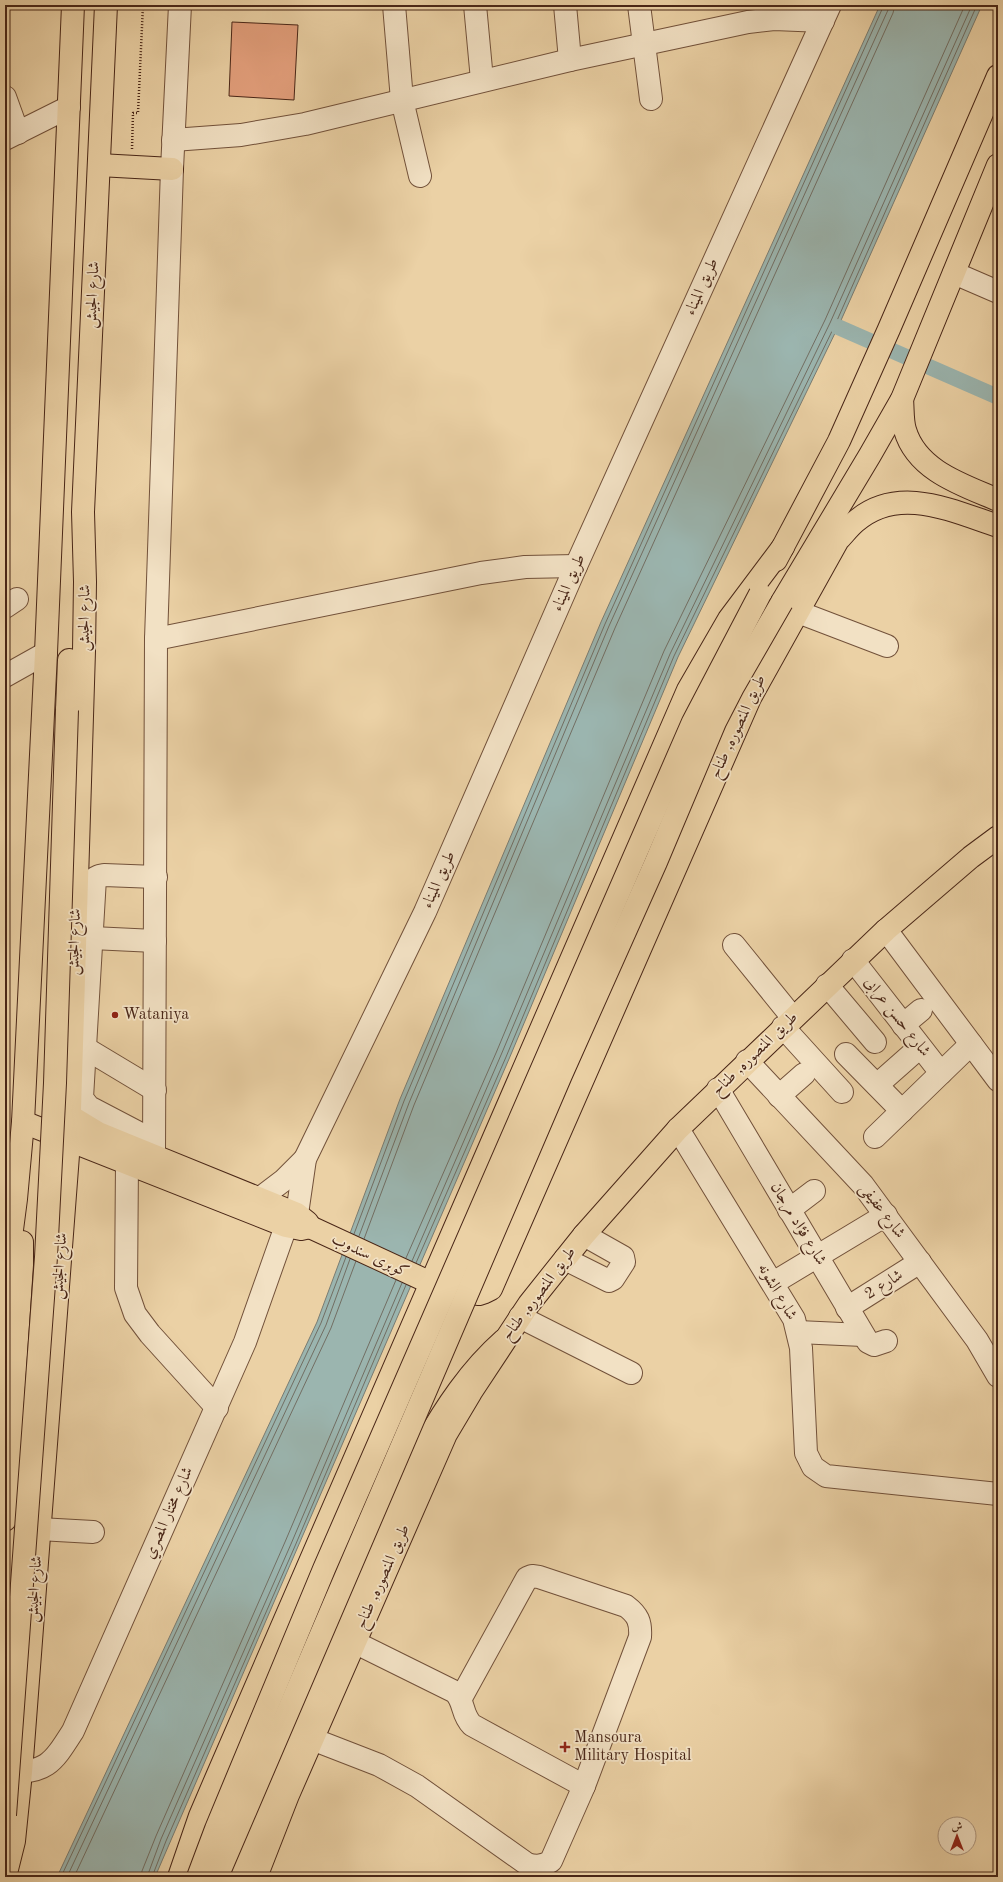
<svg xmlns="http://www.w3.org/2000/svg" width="1003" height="1882" font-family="'Old Standard TT',Amiri,serif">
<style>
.water{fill:#9bb5af;stroke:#7a7c72}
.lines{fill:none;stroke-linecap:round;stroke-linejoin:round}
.shore{stroke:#726e63;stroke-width:1}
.canal{stroke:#9bb5af;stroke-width:16}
.building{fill:#e4a07d;stroke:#492617}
.minor-casing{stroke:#72513a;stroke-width:24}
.major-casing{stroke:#492617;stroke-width:24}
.highway-casing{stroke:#492617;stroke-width:24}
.path{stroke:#492617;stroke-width:2.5;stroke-dasharray:1 2;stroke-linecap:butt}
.minor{stroke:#f2e1c4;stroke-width:22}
.major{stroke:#ebd1a5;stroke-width:22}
.highway{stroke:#ebd1a5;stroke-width:22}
.major-bridge-casing{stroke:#492617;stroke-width:24;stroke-linecap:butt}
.highway-bridge-casing{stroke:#492617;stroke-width:24;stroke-linecap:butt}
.major-bridge{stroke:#ebd1a5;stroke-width:22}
.highway-bridge{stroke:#ebd1a5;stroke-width:22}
.poi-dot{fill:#8f2418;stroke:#f2e1c4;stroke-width:1.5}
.labels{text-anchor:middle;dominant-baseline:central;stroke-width:3.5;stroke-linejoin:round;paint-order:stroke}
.street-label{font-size:16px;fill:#492617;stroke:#f2e1c4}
.poi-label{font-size:16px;fill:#492617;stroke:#f2e1c4;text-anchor:start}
</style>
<rect width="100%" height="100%" fill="#ebd1a5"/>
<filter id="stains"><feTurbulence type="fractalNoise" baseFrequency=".005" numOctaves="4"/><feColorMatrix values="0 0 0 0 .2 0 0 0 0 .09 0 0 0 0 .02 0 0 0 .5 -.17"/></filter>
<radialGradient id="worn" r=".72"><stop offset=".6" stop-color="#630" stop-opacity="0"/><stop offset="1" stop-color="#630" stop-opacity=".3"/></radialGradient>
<!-- water -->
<path class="water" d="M 880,5 L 982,5 L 838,327 L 678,657 L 509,1059 L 155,1877 L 57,1877 L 317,1322 L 400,1099 L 601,622 Z"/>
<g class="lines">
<!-- shore -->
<g class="shore">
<path d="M 354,1234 L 404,1101 L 605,624 L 884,5"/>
<path d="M 359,1236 L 409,1103 L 609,626 L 888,10 L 889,5"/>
<path d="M 364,1239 L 414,1105 L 615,628 L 893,13 L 895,5"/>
<path d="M 406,1258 L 496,1053 L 664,651 L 825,320 L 965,5"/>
<path d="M 412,1261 L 501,1055 L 670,654 L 830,323 L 972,5"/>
<path d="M 416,1263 L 506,1057 L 674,656 L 835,325 L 977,5"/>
<path d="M 61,1877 L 321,1323 L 346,1257"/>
<path d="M 67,1877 L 326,1325 L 350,1259"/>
<path d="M 74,1877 L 331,1328 L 356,1261"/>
<path d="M 141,1877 L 142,1871 L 156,1836 L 285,1542 L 396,1280"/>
<path d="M 147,1877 L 161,1839 L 291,1544 L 402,1283"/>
<path d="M 152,1877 L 166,1841 L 295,1546 L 406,1285"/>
</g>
<!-- canal -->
<path class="canal" d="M 838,327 L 998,397"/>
</g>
<!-- building -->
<path class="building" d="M 232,22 L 298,25 L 294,100 L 229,96 Z"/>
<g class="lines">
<defs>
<g id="minor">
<path d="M 394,5 L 402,100 L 420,176"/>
<path d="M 475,5 L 482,80"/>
<path d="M 565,5 L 570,60"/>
<path d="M 639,5 L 651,99"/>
<path d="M 5,97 L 18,133"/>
<path d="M 5,139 L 69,107"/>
<path d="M 173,140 L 241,135 L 305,124 L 570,60 L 748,22 L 774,19 L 823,21"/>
<path d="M 954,273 L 998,292"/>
<path d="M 5,607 L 17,599"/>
<path d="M 798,612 L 887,646"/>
<path d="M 156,639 L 481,573 L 525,567 L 576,566"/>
<path d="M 5,676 L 46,653"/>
<path d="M 886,930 L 998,1080"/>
<path d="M 92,938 L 155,941"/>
<path d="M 734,945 L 793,1018"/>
<path d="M 853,960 L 941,1073"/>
<path d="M 827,985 L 875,1042"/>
<path d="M 903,1025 L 921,1010"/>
<path d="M 783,1027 L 842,1092"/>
<path d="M 85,1048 L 155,1090"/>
<path d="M 846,1054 L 902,1111"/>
<path d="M 747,1061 L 863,1185 L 977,1340 L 998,1376"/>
<path d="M 877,1085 L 920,1047"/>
<path d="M 718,1089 L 868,1342 L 874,1345 L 886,1341"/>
<path d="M 779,1096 L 804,1074"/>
<path d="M 678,1129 L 794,1319 L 801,1348 L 806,1453 L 813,1467 L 826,1476 L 998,1494"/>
<path d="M 875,1137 L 971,1044"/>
<path d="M 154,1141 L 89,1107 L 82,1098 L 95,878 L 99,876 L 104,875 L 156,877"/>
<path d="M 154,1155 L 156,639 L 172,169 L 180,5"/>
<path d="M 127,1163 L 126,1288 L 135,1314 L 150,1334 L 217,1408"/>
<path d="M 259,1199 L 284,1180 L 305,1159"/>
<path d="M 789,1210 L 814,1191"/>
<path d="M 297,1214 L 305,1159 L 425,912 L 576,566 L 830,5"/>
<path d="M 565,1259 L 609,1281 L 613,1279 L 624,1262 L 623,1257 L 584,1235"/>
<path d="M 773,1283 L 886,1215"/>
<path d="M 847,1308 L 920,1262"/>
<path d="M 520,1317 L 631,1373"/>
<path d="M 798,1332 L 863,1335"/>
<path d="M 39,1529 L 93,1532"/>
<path d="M 354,1642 L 455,1692 C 465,1702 461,1714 472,1725 L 584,1786"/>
<path d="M 312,1739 L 379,1765 L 417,1786 L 527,1864 C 537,1867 543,1866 551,1861 L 584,1786 L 640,1637 C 641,1622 638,1615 626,1606 L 539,1577 L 532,1576 L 527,1578 L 461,1698"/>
<path d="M 5,1772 C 47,1773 52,1764 73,1731 L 245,1342 L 286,1226"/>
</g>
<g id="major">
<path d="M 99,165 L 172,169"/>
<path d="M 902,399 C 903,409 902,420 905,430 C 917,471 963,485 998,500"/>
<path d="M 67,710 L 69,660"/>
<path d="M 70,1116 L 98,1133 L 297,1214 L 307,1222 L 310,1227"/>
<path d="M 23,1122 L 286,1226 L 301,1229 L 310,1227"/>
<path d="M 310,1227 L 431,1283 L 464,1292 L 479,1294 L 485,1292 L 491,1289 L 750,698 L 838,540 C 844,534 849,527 855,522 C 898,484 952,511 998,526"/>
<path d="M 5,1283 L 16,1199 L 23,1122 L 46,653 L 73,5"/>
<path d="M 5,1520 L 22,1265 L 22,1242"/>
<path d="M 325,1599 L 372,1485"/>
<path d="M 5,1877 L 14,1841 L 21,1772 L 69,1142 L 84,651 L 85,582 L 83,512 L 106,5"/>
<path d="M 256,1877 L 288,1795 L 446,1434 L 471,1392 L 529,1304 L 584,1235 L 678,1129 L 886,930 L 971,857 L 998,837"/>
</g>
<g id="highway">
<path d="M 776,560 L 839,441 L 889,329 L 998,76"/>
<path d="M 782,602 L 870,455 L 902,399 L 998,165"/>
<path d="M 179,1877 L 200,1816 L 218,1774 L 688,690 L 729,619 L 783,547"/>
<path d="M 236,1877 L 423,1447 C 445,1408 470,1370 504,1340"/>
</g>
</defs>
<!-- minor casing -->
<use href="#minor" class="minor-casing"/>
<!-- major casing -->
<use href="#major" class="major-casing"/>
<!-- highway casing -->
<use href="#highway" class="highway-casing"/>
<!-- path -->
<path class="path" d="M 132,149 L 133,113 L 138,113 L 143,5"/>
<!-- minor -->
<use href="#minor" class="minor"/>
<!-- major -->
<use href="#major" class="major"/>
<!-- highway -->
<use href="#highway" class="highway"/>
<defs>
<path id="major-bridge" d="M 5,1815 L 46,1257 L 55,1083 L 67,710"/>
<g id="highway-bridge">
<path d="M 198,1877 L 216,1829 L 324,1569 L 693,722 L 760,594"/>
<path d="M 217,1877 L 561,1075 L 656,862 L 715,722 L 733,687 L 782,602"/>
</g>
</defs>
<!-- major-bridge casing -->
<use href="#major-bridge" class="major-bridge-casing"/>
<!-- highway-bridge casing -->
<use href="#highway-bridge" class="highway-bridge-casing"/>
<!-- major-bridge -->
<use href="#major-bridge" class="major-bridge"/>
<!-- highway-bridge -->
<use href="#highway-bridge" class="highway-bridge"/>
</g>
<!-- markers -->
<g class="poi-dot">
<circle cx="115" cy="1015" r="4"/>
<path d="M563 1741h4v4h4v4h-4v4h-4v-4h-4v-4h4z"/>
</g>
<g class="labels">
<!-- street labels -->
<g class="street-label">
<text transform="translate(702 287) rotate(-66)">طريق الميناء</text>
<text transform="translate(93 295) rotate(-87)">شارع الجيش</text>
<text transform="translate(569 583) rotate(-66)">طريق الميناء</text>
<text transform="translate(85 618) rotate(-89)">شارع الجيش</text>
<text transform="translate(738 727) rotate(-65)">طريق المنصوره, طناح</text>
<text transform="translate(439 880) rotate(-66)">طريق الميناء</text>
<text transform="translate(75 942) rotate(-88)">شارع الجيش</text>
<text transform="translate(897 1017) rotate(52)">شارع حسن عرابى</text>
<text transform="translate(755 1054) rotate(-44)">طريق المنصوره, طناح</text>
<text transform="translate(882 1211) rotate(53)">شارع عفيفى</text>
<text transform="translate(798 1224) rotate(59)">شارع فؤاد مرجان</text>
<text transform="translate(370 1256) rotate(25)">كوبرى سندوب</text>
<text transform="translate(60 1266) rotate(-86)">شارع الجيش</text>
<text transform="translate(884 1285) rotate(-32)">شارع 2</text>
<text transform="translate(777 1292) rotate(60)">شارع الشونه</text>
<text transform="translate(539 1294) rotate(-53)">طريق المنصوره, طناح</text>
<text transform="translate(169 1513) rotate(-66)">شارع مختار المصري</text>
<text transform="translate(383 1577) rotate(-66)">طريق المنصوره, طناح</text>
<text transform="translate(35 1589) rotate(-86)">شارع الجيش</text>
</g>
<!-- poi labels -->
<g class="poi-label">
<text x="123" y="1015">Wataniya</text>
<text x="574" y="1738">Mansoura<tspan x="574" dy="18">Military Hospital</tspan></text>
</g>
</g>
<!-- margin -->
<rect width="1003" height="1882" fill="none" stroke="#ebd1a5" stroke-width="20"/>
<rect x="6" y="6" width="991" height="1870" fill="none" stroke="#492617" stroke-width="2"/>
<rect x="10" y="10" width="983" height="1862" fill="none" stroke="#492617"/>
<!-- north arrow -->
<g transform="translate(957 1836)"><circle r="19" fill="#f2e1c4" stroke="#ae967f"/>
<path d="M0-3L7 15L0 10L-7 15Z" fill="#8f2418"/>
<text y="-6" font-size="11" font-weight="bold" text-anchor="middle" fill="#492617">ش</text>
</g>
<rect width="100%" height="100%" filter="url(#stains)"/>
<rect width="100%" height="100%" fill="url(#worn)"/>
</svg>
